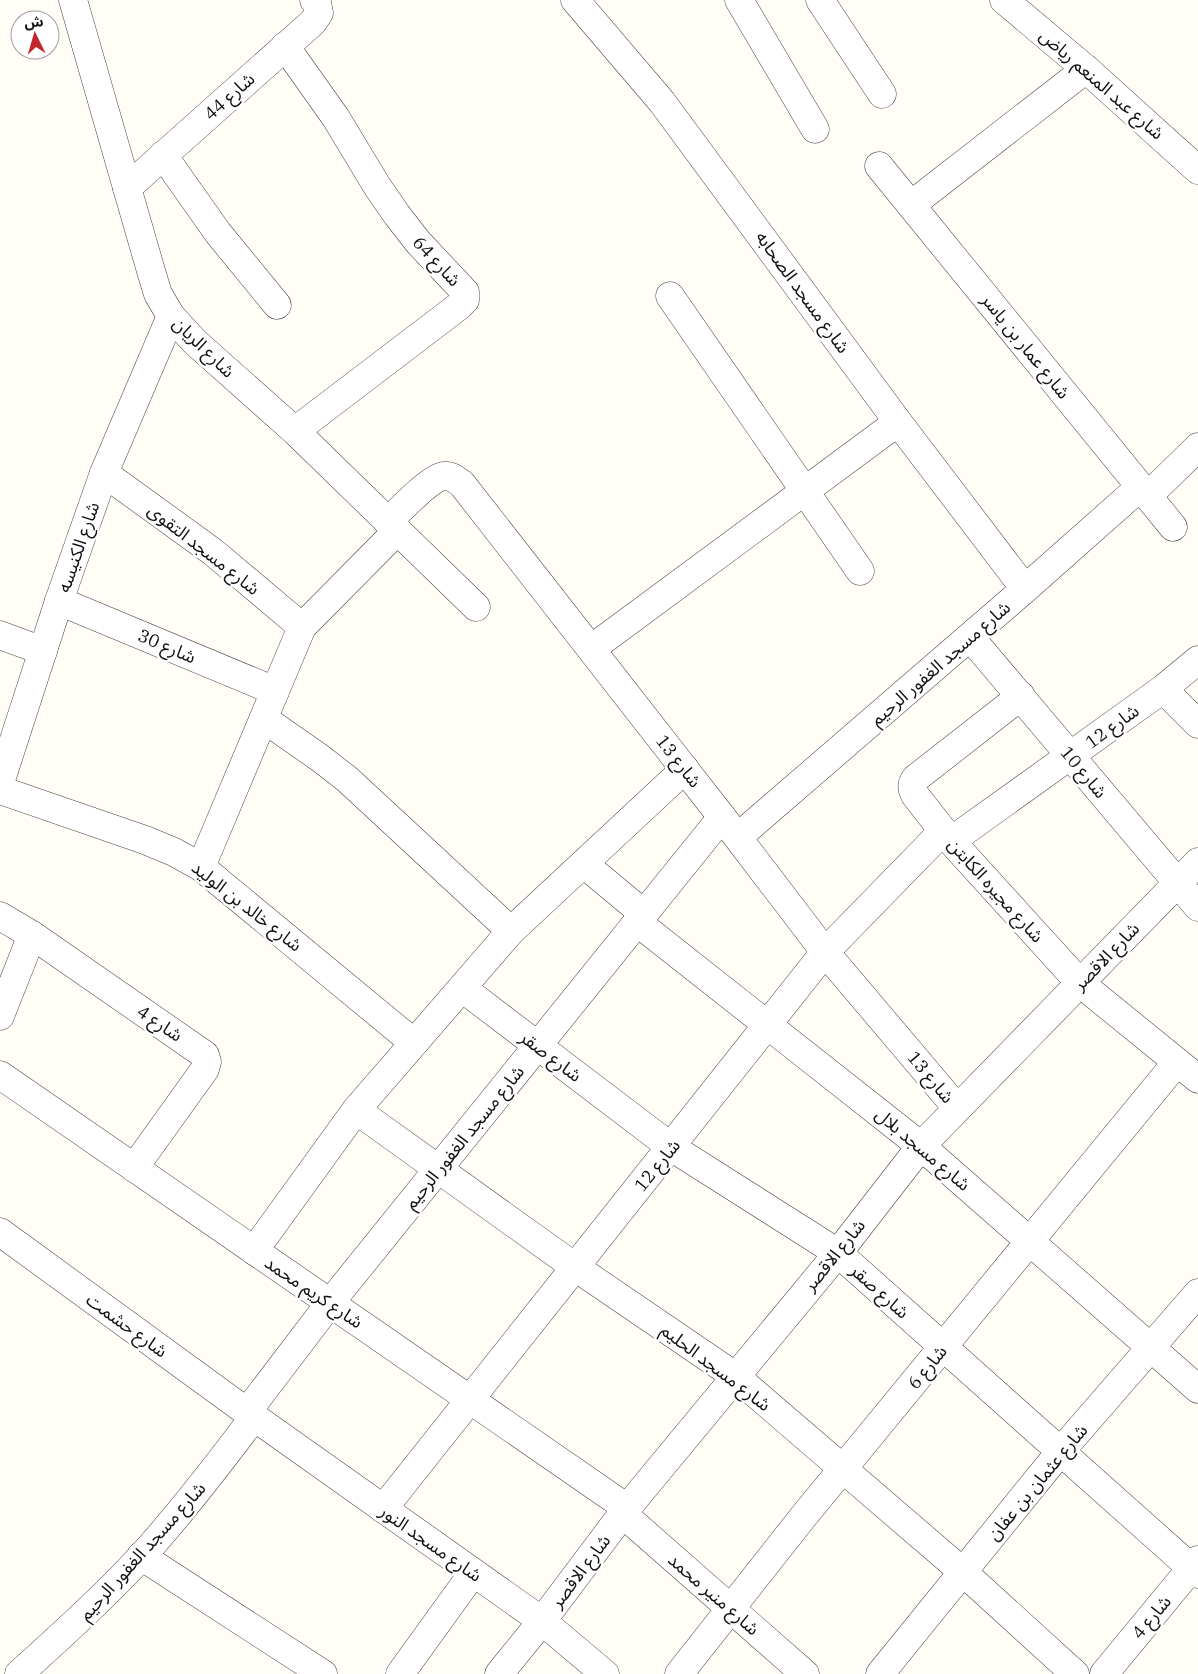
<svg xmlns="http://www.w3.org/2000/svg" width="1198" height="1674" font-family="'IBM Plex Serif','Noto Sans Arabic',serif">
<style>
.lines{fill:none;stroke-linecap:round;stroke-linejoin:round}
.minor-casing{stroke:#444;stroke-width:29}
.minor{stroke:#fff;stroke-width:28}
.labels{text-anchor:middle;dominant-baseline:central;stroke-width:5;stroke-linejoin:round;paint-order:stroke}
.street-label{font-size:18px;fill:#111;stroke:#fff}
</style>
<rect width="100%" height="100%" fill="#fffdf5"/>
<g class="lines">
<defs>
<g id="minor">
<path d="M 73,0 L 151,271 L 158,294 L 171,316 L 195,342 L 295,431 L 476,607"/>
<path d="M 575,0 L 662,102 L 898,422 L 1025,589"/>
<path d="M 739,0 L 815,129"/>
<path d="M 820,0 L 882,94"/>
<path d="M 1004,0 L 1086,69 L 1198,170"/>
<path d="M 285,46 L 336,118 L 377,186 L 397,215 L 418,242 L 465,292 L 465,300 L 459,306 L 295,431"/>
<path d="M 163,155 L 218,233 L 277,305"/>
<path d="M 879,166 L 1173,527"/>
<path d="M 127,188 L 313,22 L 319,13 L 317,3 L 314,0"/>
<path d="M 911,205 L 1086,69"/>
<path d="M 670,296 L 860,571"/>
<path d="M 104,473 L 213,552 L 302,627"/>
<path d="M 1148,496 L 1198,447"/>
<path d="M 388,522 C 398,512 432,476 444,476 C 452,475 456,480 462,484 L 722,817 L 825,952 L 957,1108"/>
<path d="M 59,601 L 275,691"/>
<path d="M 0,635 L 43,651"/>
<path d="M 970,637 L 1198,907"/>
<path d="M 591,649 L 898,422"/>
<path d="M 1163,689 L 1198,724"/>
<path d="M 1021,696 L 916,778 C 911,784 911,788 915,795 L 951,841 L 1080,983 L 1198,1079"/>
<path d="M 264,719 L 320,758 L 347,779 L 511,931"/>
<path d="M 0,783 L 59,601 L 104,473 L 171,316"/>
<path d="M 0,790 L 145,840 L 174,852 L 201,867 L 414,1043"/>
<path d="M 738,837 L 1025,589 L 1140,487"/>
<path d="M 951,841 L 1163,689 L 1198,660"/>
<path d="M 584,864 L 644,914"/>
<path d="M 201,867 L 302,627 L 397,531"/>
<path d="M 0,916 L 32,935 L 205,1055 L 207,1062 L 205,1069 L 134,1168"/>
<path d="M 637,922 L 921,1146 L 1198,1389"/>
<path d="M 462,988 L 671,1147 L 838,1253 L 1198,1574"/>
<path d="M 0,1016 L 32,935"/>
<path d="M 0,1075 L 627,1508"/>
<path d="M 356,1110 L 575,1267 L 735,1376 L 963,1572 L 1075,1674"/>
<path d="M 0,1232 L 247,1412 L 542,1621 L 605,1674"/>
<path d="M 254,1251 L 356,1110 L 511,931 L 685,769"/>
<path d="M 247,1412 L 330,1303 L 722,817"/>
<path d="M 383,1509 L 825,952 L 943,831"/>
<path d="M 623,1514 L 805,1674"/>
<path d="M 141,1556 L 323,1674"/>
<path d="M 19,1674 C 61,1636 103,1598 142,1556 C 182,1512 218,1465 254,1417"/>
<path d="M 400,1674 L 473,1573"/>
<path d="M 499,1674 L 542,1621 L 627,1508 L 838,1253 L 921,1146 L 1198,862"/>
<path d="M 679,1674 L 803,1517 L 1177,1062"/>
<path d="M 880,1674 L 1060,1452 L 1198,1293"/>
<path d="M 1104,1674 L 1198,1560"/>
</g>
</defs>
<!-- minor casing -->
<use href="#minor" class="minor-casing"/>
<!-- minor -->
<use href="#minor" class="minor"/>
</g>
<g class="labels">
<!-- street labels -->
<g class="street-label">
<text transform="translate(1102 84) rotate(41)">شارع عبد المنعم رياض</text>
<text transform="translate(229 96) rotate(-42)">شارع 44</text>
<text transform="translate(437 261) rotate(47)">شارع 64</text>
<text transform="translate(803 292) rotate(54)">شارع مسجد الصحابه</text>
<text transform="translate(1026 346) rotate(51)">شارع عمار بن ياسر</text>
<text transform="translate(204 347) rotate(44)">شارع الريان</text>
<text transform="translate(78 547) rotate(-71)">شارع الكنيسه</text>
<text transform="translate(204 549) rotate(38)">شارع مسجد التقوى</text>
<text transform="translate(167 646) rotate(23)">شارع 30</text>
<text transform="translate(940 663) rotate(-41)">شارع مسجد الغفور الرحيم</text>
<text transform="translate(1112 726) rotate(-36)">شارع 12</text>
<text transform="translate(679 761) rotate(52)">شارع 13</text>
<text transform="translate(1084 772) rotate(50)">شارع 10</text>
<text transform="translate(996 890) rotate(48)">شارع مجيره الكابتن</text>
<text transform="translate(247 906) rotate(38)">شارع خالد بن الوليد</text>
<text transform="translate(1106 956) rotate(-46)">شارع الاقصر</text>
<text transform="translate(160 1023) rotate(34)">شارع 4</text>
<text transform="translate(551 1056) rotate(37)">شارع صقر</text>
<text transform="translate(931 1077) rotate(50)">شارع 13</text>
<text transform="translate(464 1137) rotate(-51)">شارع مسجد الغفور الرحيم</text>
<text transform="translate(923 1149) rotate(40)">شارع مسجد بلال</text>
<text transform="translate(657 1165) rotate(-51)">شارع 12</text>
<text transform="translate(834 1255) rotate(-51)">شارع الاقصر</text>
<text transform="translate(880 1291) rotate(42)">شارع صقر</text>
<text transform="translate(314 1292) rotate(34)">شارع كريم محمد</text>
<text transform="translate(127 1325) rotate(36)">شارع حشمت</text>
<text transform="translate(716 1367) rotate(37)">شارع مسجد الحليم</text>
<text transform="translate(927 1367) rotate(-51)">شارع 6</text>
<text transform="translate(1037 1482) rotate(-50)">شارع عثمان بن عفان</text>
<text transform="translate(431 1543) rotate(35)">شارع مسجد النور</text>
<text transform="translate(142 1551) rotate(-48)">شارع مسجد الغفور الرحيم</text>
<text transform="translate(580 1571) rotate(-53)">شارع الاقصر</text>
<text transform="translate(714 1594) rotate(41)">شارع منير محمد</text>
<text transform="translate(1151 1617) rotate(-50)">شارع 4</text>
</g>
</g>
<!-- north arrow -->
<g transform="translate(35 35) rotate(355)"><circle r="24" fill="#ffffff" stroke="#a0a0a0"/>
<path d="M0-4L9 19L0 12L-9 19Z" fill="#c4262e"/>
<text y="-8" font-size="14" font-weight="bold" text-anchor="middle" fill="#111111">ش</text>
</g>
</svg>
